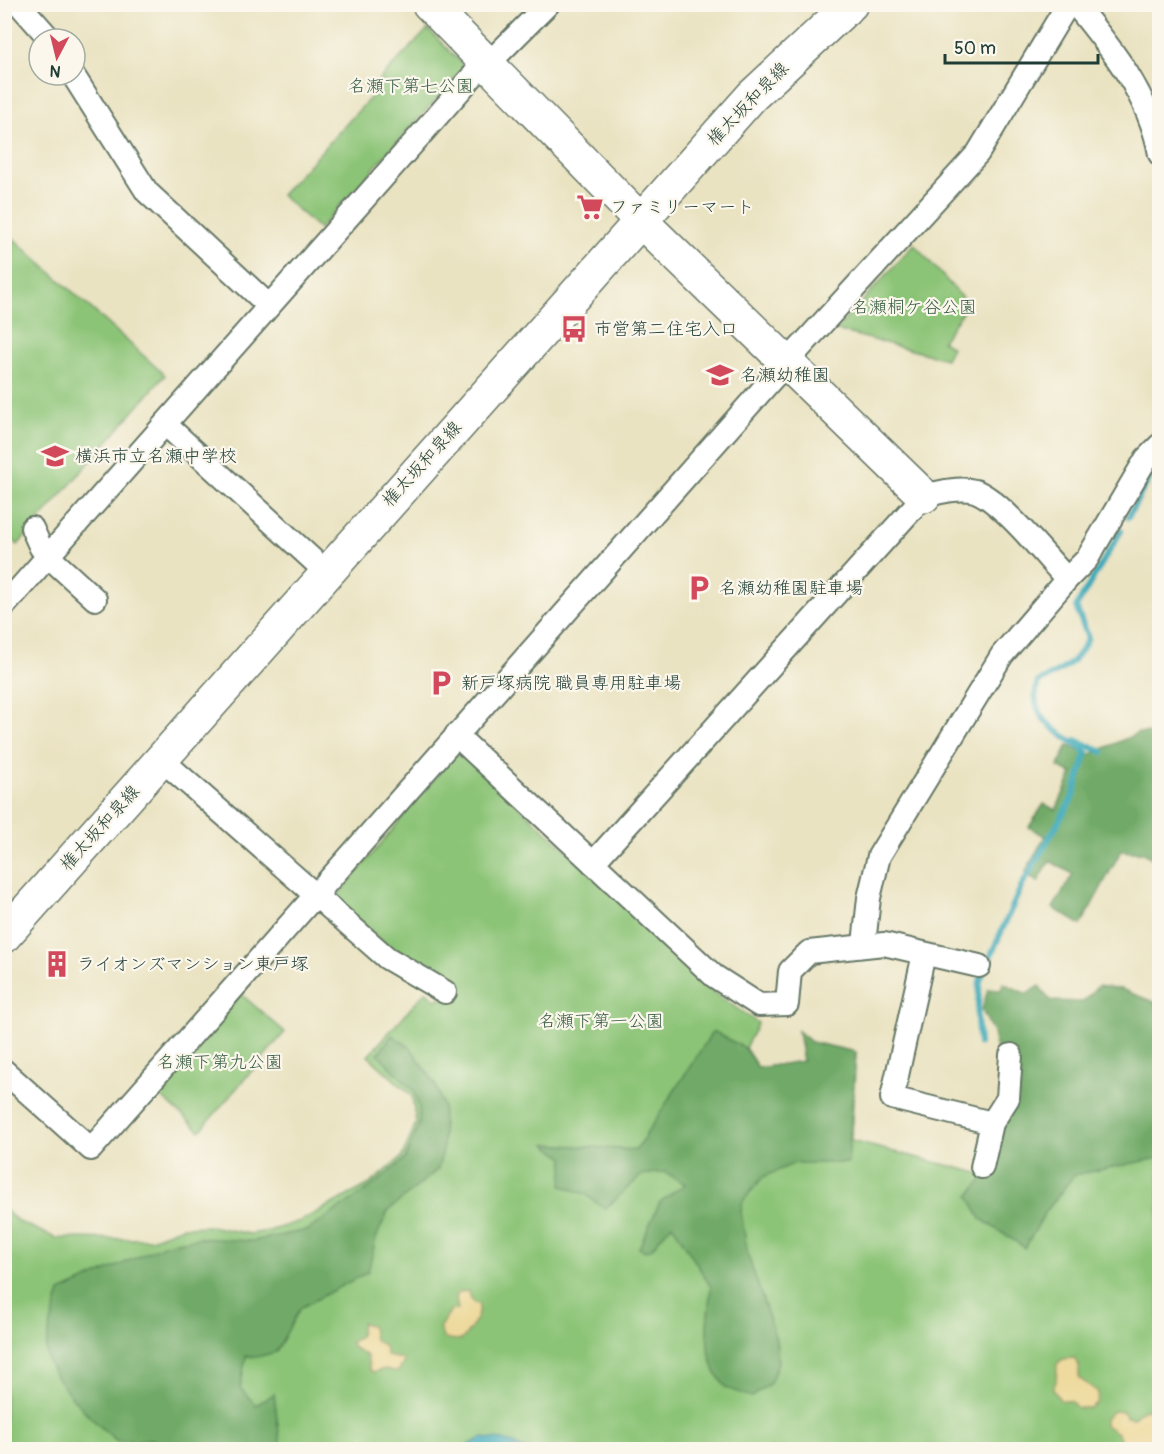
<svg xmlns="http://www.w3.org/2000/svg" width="1164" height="1454" font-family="Pangolin,'Klee One',sans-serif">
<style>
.green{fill:#8cc477;stroke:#568056;stroke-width:1.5}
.forest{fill:#71aa68;stroke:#48744e;stroke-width:1.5}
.sand{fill:#eeda9e;stroke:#868c69;stroke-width:1.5}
.water{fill:#3caaba;stroke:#2e7477;stroke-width:1.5}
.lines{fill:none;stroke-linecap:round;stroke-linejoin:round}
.stream{stroke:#3caaba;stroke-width:6}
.street-casing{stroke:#676;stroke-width:26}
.secondary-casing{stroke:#676;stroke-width:36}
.street{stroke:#fff;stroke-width:22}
.secondary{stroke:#fff;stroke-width:33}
.labels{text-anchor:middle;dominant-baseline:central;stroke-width:4.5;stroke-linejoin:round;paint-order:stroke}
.park-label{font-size:18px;fill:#3a5f45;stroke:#fbf7ec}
.street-label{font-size:18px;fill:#1f3d34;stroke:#fbf7ec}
.poi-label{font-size:18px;fill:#1f3d34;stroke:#fbf7ec;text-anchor:start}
</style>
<rect width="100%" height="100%" fill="#fbf7ec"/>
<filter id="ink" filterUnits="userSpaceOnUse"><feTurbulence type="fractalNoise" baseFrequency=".0167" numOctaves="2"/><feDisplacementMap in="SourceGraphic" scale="12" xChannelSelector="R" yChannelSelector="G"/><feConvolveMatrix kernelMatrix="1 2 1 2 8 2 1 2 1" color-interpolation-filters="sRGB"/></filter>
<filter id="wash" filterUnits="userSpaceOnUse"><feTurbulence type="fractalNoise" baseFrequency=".008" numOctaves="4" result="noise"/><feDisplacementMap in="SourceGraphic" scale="24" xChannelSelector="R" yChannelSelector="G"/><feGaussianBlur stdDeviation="1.35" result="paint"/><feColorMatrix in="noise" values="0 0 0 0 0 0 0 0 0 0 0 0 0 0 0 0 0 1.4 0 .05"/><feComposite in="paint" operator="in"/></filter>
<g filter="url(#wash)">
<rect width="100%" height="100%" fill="#eae3c2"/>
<!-- green -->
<g class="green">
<path d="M 428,29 L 465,67 L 319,229 L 281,195 L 383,84 L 379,80 Z"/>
<path d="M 4,230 L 165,375 L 18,545 L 4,532 Z"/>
<path d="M 914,244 L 968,304 L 942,341 L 952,347 L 946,359 L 836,330 Z"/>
<path d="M 453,756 L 464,756 L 617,896 L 706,987 L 758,1023 L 745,1048 L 758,1068 L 803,1061 L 798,1031 L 811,1042 L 856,1052 L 851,1141 L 986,1175 L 1159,1127 L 1159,1449 L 5,1449 L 4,1209 L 19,1222 L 56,1238 L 151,1239 L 182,1227 L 210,1226 L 250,1234 L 269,1231 L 300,1221 L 370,1184 L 402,1157 L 416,1123 L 412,1096 L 368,1056 L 426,991 L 437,1001 L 448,987 L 386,945 L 335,899 Z"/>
<path d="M 241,994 L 285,1032 L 200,1131 L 156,1092 Z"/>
</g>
<!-- forest -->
<g class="forest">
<path d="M 1138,733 L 1159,734 L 1159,863 L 1144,853 L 1121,851 L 1081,925 L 1053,908 L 1073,874 L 1050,861 L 1038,882 L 1025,873 L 1045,836 L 1029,827 L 1044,804 L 1056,810 L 1072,774 L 1058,767 L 1068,745 L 1089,755 Z"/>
<path d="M 1003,983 L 1027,994 L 1039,986 L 1051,1001 L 1083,1002 L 1098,986 L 1121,989 L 1159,1004 L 1159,1158 L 1074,1175 L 1045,1213 L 1025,1248 L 981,1219 L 969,1196 L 986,1175 L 1013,1054 L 997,1053 L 993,1033 L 982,1010 L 988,989 L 1001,990 Z"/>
<path d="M 713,1031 L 745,1048 L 758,1068 L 803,1061 L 798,1031 L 811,1042 L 856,1052 L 848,1163 L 795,1163 L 763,1177 L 743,1201 L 741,1212 L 748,1255 L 776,1339 L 778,1363 L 770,1383 L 752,1397 L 726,1388 L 715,1372 L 708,1349 L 707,1324 L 711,1287 L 672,1224 L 651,1249 L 645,1251 L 639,1248 L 660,1202 L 685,1184 L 665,1172 L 642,1175 L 605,1209 L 585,1194 L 562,1186 L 564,1158 L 546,1144 L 636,1150 Z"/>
<path d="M 392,1035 L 410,1047 L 435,1083 L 443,1106 L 443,1149 L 438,1169 L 388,1211 L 376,1238 L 368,1272 L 300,1308 L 276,1352 L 257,1357 L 246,1356 L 240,1388 L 256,1405 L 274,1394 L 281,1449 L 171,1449 L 152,1439 L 117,1441 C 98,1426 46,1376 46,1351 C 47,1332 55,1311 60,1292 L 166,1244 L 199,1238 L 252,1241 L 308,1230 L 372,1186 L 405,1159 L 419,1124 L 419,1108 L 414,1091 L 378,1054 Z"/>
</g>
<!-- sand -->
<g class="sand">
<path d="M 467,1291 L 474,1303 L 479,1304 C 480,1317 470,1332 461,1340 L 444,1339 L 439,1328 L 451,1310 L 458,1310 L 456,1298 L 459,1292 Z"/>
<path d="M 362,1322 L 372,1327 L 374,1339 L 384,1346 L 387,1356 L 402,1359 L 404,1362 L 398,1372 L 385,1369 L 374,1372 L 370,1370 L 367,1356 L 352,1347 L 351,1342 L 360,1337 Z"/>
<path d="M 1074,1358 L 1079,1366 L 1079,1378 L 1098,1392 L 1097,1402 L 1090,1408 L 1077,1408 L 1071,1401 L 1060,1400 L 1053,1389 L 1056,1381 L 1057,1364 L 1063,1359 Z"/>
<path d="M 1149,1409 L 1158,1416 L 1159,1449 L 1154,1449 L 1144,1443 L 1124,1446 L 1117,1433 L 1105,1425 L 1105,1419 L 1113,1411 L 1124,1412 L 1126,1417 L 1134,1418 L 1142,1410 Z"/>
</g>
<!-- water -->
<path class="water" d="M 482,1438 L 504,1440 L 524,1449 L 460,1449 Z"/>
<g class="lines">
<!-- stream -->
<g class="stream">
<path d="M 1157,4 L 1160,8"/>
<path d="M 1128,517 L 1160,459"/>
<path d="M 1076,740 L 1103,752"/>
<path d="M 979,1044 L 977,1018 L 980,980 L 1022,885 L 1073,797 L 1087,752 C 1060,731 1026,720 1038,682 C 1063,670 1076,664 1088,638 L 1076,607 L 1121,531"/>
</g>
</g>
</g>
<g filter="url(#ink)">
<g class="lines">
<defs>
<g id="street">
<path d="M 19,4 L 50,39"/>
<path d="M 1075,4 C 1112,49 1149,95 1160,154"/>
<path d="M 487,65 L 548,4"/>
<path d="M 73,75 L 147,192 L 268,305"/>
<path d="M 165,424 L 326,572"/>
<path d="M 32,528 L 41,548"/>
<path d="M 48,556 L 95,599"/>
<path d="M 4,606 L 485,62"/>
<path d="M 456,735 L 714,976 L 759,1005 L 787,1004 L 790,971 L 809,952 L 884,944 L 979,966"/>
<path d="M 161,759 L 387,958 L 445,992"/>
<path d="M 593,863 L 924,496 C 940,492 959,487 975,491 C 1000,499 1047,558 1067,579"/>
<path d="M 864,944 L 869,898 L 879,856 L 1002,655 L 1067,579 L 1087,559 L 1146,459 L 1160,445"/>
<path d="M 924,954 L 892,1098 L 992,1123"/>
<path d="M 4,1071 L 91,1149 L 787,362 L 978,153 L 1068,4"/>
<path d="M 982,1167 L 992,1123 L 1008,1098 L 1011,1055"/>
</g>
<g id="secondary">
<path d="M 429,4 L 641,221 L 924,496"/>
<path d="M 4,936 L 752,96 L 851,4"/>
</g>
</defs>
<!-- street casing -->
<use href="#street" class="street-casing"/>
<!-- secondary casing -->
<use href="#secondary" class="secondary-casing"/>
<!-- street -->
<use href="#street" class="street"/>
<!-- secondary -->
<use href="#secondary" class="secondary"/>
</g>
</g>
<!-- icons -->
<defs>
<symbol id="supermarket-bare" viewBox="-9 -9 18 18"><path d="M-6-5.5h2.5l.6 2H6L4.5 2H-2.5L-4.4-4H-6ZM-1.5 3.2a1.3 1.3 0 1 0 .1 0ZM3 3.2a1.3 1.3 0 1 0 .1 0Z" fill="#d1495b" stroke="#fbf7ec" stroke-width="2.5" paint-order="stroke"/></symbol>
<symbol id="bus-bare" viewBox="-9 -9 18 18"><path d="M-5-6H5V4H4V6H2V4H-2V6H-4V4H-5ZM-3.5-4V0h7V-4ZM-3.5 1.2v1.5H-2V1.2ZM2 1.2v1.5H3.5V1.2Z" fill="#d1495b" stroke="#fbf7ec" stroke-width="2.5" paint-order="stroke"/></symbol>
<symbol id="school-bare" viewBox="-9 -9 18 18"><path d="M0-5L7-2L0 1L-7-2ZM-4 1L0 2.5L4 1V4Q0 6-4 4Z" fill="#d1495b" stroke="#fbf7ec" stroke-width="2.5" paint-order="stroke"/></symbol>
<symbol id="parking-bare" viewBox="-9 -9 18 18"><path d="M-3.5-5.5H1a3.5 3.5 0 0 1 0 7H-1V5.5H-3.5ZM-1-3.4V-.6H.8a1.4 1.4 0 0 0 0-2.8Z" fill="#d1495b" stroke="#fbf7ec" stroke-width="2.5" paint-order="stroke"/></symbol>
<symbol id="building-bare" viewBox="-9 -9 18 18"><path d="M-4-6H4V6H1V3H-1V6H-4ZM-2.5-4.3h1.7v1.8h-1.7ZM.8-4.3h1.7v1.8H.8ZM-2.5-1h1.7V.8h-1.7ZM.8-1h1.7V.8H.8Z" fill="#d1495b" stroke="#fbf7ec" stroke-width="2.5" paint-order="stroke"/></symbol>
</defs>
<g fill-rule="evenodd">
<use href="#supermarket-bare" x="571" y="188" width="38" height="38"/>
<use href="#bus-bare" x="555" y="310" width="38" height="38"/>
<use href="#school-bare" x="701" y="356" width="38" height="38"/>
<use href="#school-bare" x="36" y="437" width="38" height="38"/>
<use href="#parking-bare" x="680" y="569" width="38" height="38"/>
<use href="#parking-bare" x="422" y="664" width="38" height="38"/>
<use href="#building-bare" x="38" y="945" width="38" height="38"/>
</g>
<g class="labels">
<!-- park labels -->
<g class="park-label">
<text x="411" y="86">名瀬下第七公園</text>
<text x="914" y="307">名瀬桐ケ谷公園</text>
<text x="601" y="1021">名瀬下第一公園</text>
<text x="220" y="1062">名瀬下第九公園</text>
</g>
<!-- street labels -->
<g class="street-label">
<text transform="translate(748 104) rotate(-46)">権太坂和泉線</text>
<text transform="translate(422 464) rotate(-48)">権太坂和泉線</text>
<text transform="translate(100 828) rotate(-48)">権太坂和泉線</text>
</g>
<!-- poi labels -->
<g class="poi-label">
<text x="610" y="207">ファミリーマート</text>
<text x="594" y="329">市営第二住宅入口</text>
<text x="740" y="375">名瀬幼稚園</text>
<text x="75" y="456">横浜市立名瀬中学校</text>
<text x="719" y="588">名瀬幼稚園駐車場</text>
<text x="461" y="683">新戸塚病院 職員専用駐車場</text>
<text x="77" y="964">ライオンズマンション東戸塚</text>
</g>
</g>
<!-- margin -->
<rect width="1164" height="1454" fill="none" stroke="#fbf7ec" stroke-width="24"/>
<!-- north arrow -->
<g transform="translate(57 57) rotate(187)"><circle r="28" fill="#fbf7ec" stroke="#a3ada2" stroke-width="1.5"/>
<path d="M0-4.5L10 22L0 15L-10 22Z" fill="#d1495b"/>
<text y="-9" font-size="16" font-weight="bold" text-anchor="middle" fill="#1f3d34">N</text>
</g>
<!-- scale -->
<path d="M945 54v9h153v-9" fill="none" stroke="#1f3d34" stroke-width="3"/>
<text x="954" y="54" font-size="18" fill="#1f3d34" stroke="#fbf7ec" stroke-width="4.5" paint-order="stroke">50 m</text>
</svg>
